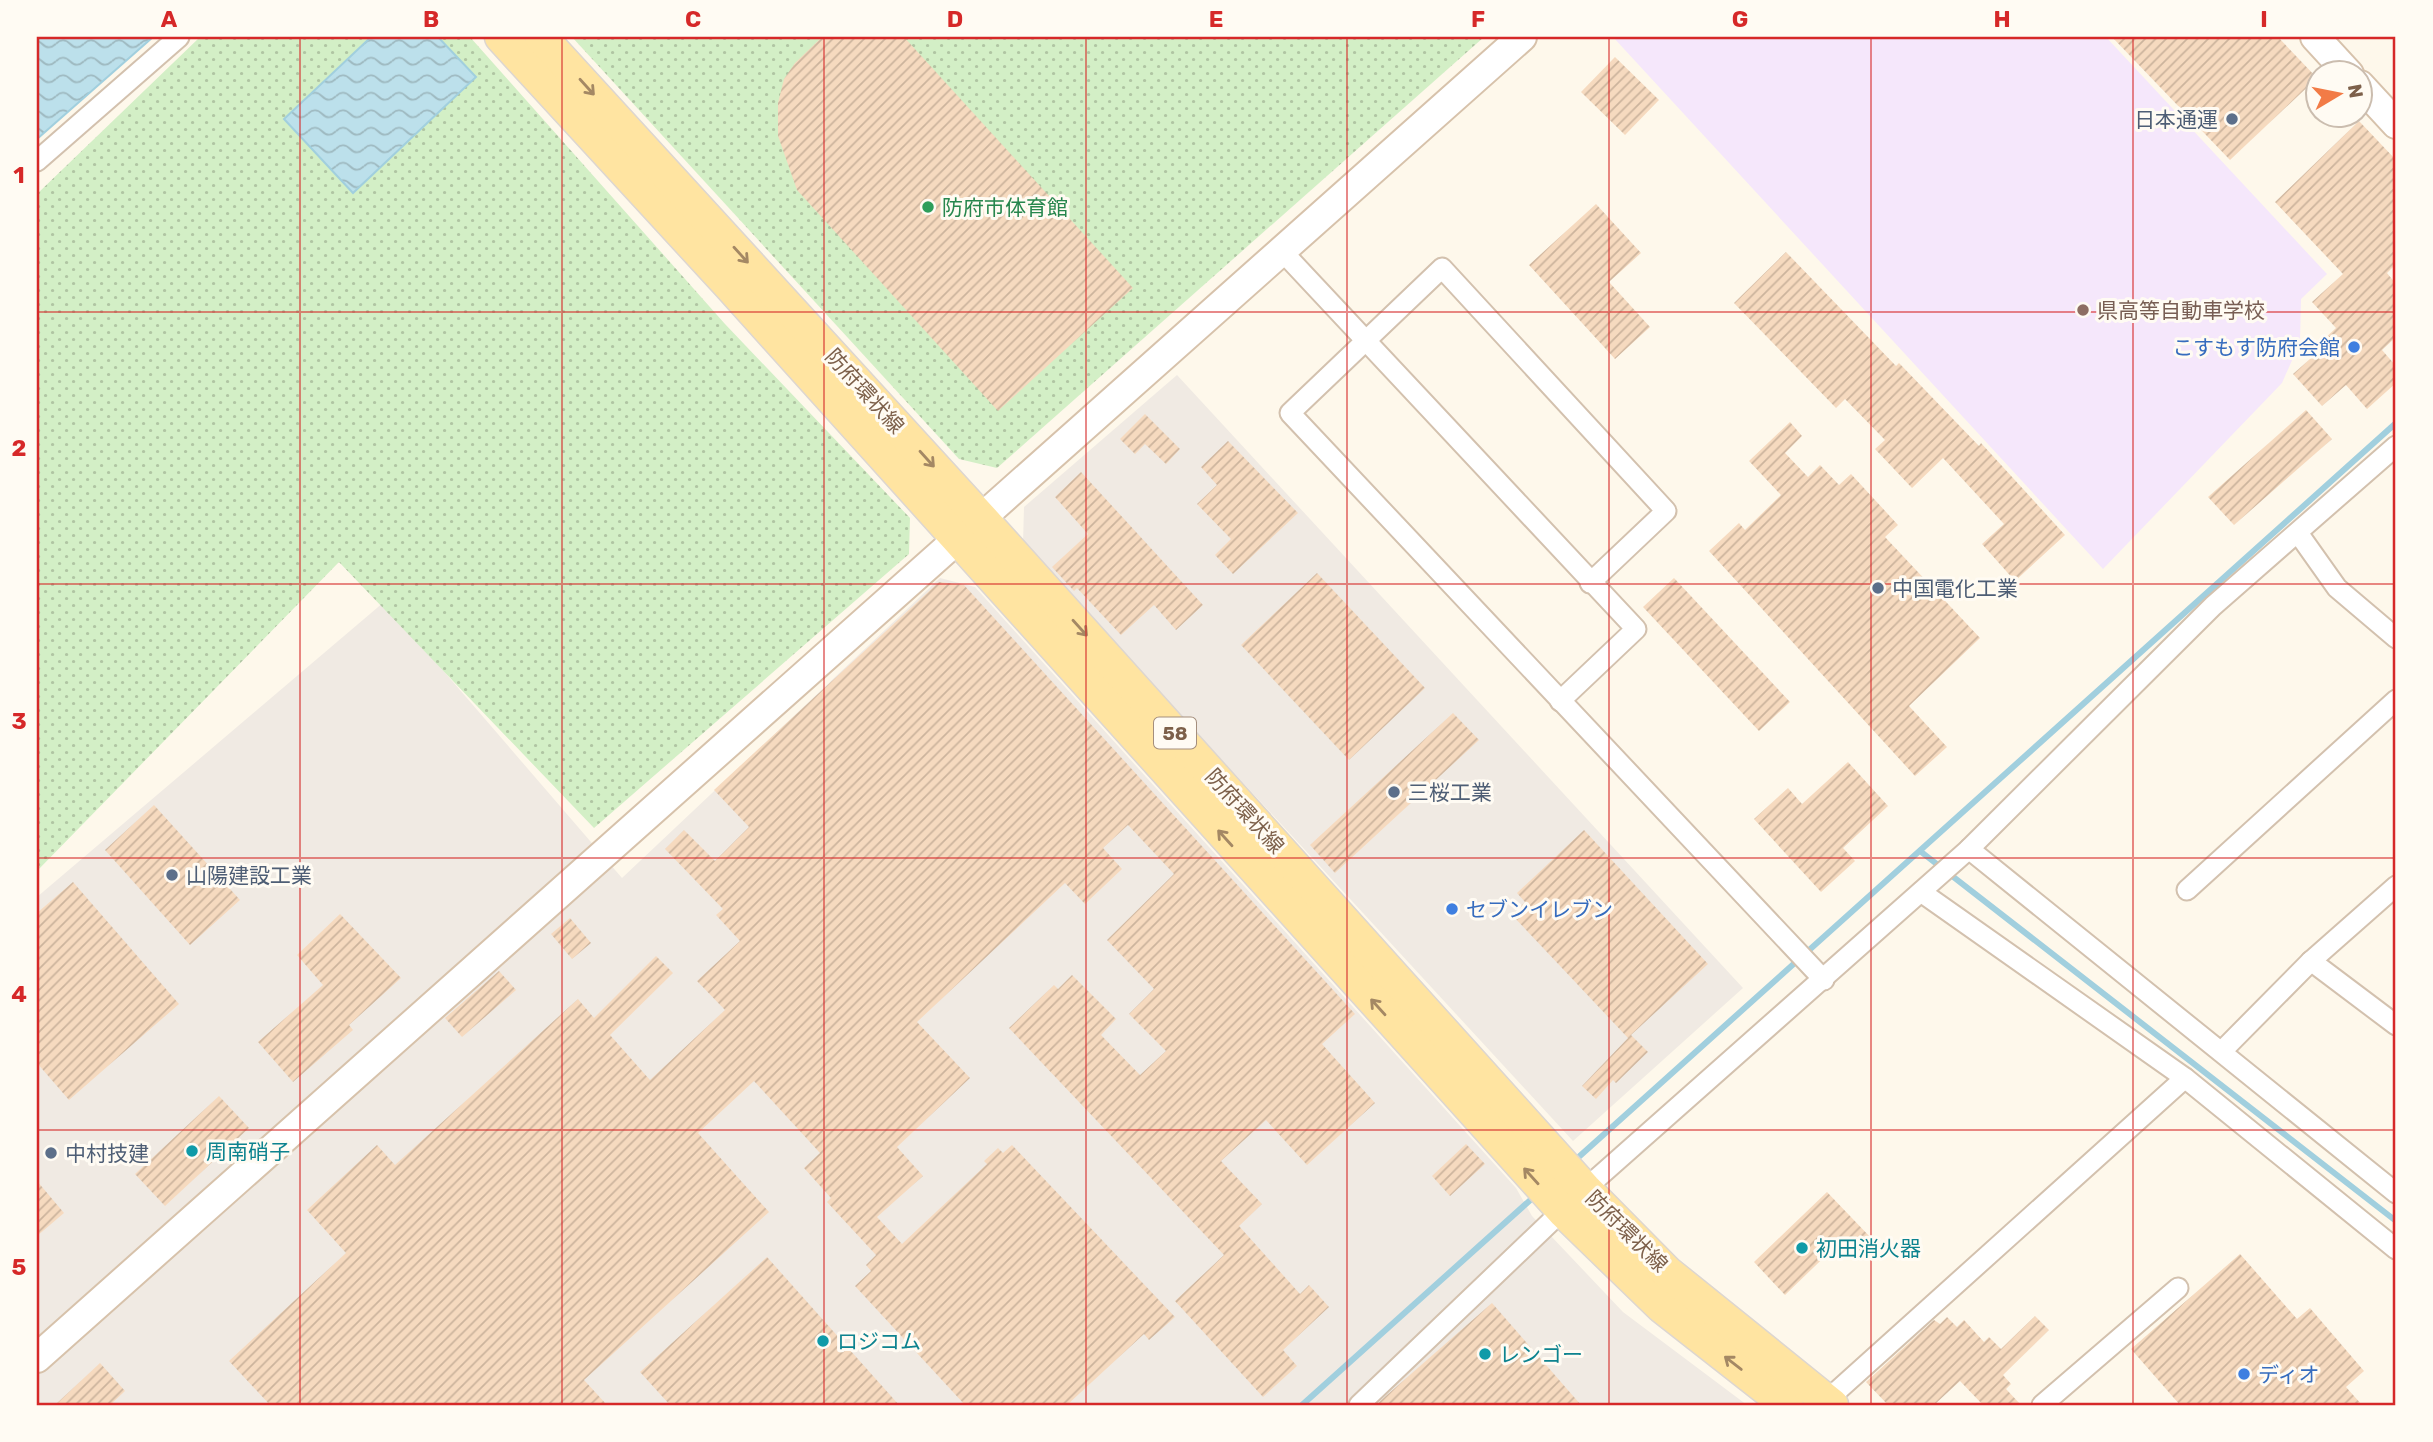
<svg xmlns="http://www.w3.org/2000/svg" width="2433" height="1442" font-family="Rubik,'Noto Sans JP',sans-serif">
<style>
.industrial{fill:#f0eae3}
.education{fill:#f5e7fb}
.park{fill:url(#park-dots)}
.water{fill:url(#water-waves);stroke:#a1cfde;stroke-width:2}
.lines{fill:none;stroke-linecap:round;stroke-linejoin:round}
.stream{stroke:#a1cfde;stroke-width:6}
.building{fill:url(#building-hatch)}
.street-casing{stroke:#d3c1ae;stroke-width:23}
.secondary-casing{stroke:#d7c2ab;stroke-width:32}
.primary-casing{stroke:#ddd6d0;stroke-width:35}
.street{stroke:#fff;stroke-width:19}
.secondary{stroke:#fff;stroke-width:28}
.primary{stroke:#ffe4a1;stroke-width:32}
.oneway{stroke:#a48864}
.grid{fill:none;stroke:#d62828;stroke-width:2;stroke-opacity:0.55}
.service-dot{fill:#5c6f8a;stroke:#fffbf3;stroke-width:2.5}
.leisure-dot{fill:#2e9e5b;stroke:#fffbf3;stroke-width:2.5}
.education-dot{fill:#8d6e63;stroke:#fffbf3;stroke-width:2.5}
.shop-dot{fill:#3f7fe0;stroke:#fffbf3;stroke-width:2.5}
.culture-dot{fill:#0f9aa8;stroke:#fffbf3;stroke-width:2.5}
.labels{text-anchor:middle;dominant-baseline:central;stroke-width:6;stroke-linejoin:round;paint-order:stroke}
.shield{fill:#fffbf3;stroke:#a48e7d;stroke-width:2}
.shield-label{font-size:19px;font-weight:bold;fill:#7d604a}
.service-label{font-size:21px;fill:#4e5e75;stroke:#fffbf3;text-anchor:start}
.leisure-label{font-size:21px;fill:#27864d;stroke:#fffbf3;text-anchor:start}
.education-label{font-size:21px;fill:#785e54;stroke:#fffbf3;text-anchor:start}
.shop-label{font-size:21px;fill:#366cbe;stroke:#fffbf3;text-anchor:start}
.street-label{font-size:21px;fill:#7d604a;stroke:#fffbf3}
.culture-label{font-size:21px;fill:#0d838f;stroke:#fffbf3;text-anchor:start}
.neatline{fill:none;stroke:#d62828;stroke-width:2.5}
.grid-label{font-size:23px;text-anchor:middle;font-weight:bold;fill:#d62828}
</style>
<defs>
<pattern id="park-dots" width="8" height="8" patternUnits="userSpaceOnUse" patternTransform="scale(1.75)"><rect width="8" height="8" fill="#d3efc6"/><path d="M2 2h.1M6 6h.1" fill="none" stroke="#b0c5a3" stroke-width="1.8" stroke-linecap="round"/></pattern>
<pattern id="water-waves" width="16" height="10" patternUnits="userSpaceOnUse" patternTransform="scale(1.75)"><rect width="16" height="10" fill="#bce0eb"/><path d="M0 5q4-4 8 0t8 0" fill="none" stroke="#9eb9c0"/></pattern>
<pattern id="building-hatch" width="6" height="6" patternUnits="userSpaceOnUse" patternTransform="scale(1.75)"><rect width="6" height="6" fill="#f6dabf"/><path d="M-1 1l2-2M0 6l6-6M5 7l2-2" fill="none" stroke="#ccb49d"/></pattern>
</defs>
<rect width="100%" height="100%" fill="#fef8eb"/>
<!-- industrial -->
<g class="industrial">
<path d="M 1177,375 L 1743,988 L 1573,1141 L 1023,544 L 1024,507 Z"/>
<path d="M 940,578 L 975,587 L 1516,1188 L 1532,1216 L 1623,1312 L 1747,1405 L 37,1405 L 37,897 L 384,602 L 622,878 Z"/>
</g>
<!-- education -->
<path class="education" d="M 1613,37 L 2106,37 L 2327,274 L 2301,299 L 2300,342 L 2282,383 L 2103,569 Z"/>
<!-- park -->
<g class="park">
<path d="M 200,37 L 470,37 L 725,324 L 910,518 L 909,554 L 594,828 L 339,562 L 37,871 L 37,194 Z"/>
<path d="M 572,37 L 1484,37 L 997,468 L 959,459 Z"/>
</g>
<!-- water -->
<g class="water">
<path d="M 37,37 L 153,37 L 37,139 Z"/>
<path d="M 371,37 L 438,37 L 476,77 L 353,193 L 284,119 Z"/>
</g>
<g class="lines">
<!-- stream -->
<g class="stream">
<path d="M 1920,851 L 2396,1221"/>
<path d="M 1572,1163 L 2396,423"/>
<path d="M 1302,1405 L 1537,1194"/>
</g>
</g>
<!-- building -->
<g class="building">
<path d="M 822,37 L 904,37 L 1133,288 L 998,411 L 797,190 L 778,136 L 778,103 L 784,79 L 795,63 Z"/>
<path d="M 2112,37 L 2278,37 L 2317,78 L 2230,160 Z"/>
<path d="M 1615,57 L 1659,100 L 1625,135 L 1581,92 Z"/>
<path d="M 2359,121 L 2396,160 L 2396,264 L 2387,273 L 2396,284 L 2396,337 L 2382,350 L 2396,366 L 2396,383 L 2367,409 L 2346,385 L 2322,406 L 2293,374 L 2327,344 L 2323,340 L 2336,328 L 2312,302 L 2343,274 L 2275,202 Z"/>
<path d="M 1596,204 L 1641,253 L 1609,282 L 1650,327 L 1615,359 L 1529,265 Z"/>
<path d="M 1786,252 L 1896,366 L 1899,363 L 1979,446 L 1981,443 L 2065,535 L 2015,581 L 1982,544 L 2004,524 L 1943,458 L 1912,488 L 1875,449 L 1885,440 L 1845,399 L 1836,408 L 1734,303 Z"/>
<path d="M 2306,410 L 2332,439 L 2234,525 L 2208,497 Z"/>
<path d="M 1145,414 L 1180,449 L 1166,464 L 1145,444 L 1135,454 L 1120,439 Z"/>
<path d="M 1790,422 L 1802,436 L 1785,453 L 1808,477 L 1820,465 L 1839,485 L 1851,474 L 1898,525 L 1885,537 L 1980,638 L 1909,706 L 1947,747 L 1915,776 L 1709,551 L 1739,523 L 1745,530 L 1781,495 L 1749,461 Z"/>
<path d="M 1228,441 L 1298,513 L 1233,574 L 1215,555 L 1231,539 L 1197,504 L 1217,485 L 1201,467 Z"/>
<path d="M 1081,472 L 1203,605 L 1176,630 L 1154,605 L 1121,635 L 1077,588 L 1074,591 L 1052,567 L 1088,534 L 1055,497 Z"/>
<path d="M 1317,573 L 1425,688 L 1349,760 L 1241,645 Z"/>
<path d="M 1674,578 L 1790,702 L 1759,731 L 1643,607 Z"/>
<path d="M 939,582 L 964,585 L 1355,1014 L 1322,1044 L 1375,1103 L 1307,1165 L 1266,1120 L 1221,1161 L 1262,1204 L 1239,1226 L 1300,1294 L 1309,1285 L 1329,1307 L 1283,1350 L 1297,1366 L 1263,1397 L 1175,1301 L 1224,1255 L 1009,1028 L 1054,985 L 1058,989 L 1072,975 L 1116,1019 L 1101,1035 L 1140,1075 L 1166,1051 L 1129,1014 L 1154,989 L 1107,940 L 1174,874 L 1128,825 L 1103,848 L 1122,869 L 1085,904 L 1065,883 L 917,1022 L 970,1078 L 897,1147 L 923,1176 L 877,1217 L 902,1244 L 987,1164 L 984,1161 L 998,1148 L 1003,1153 L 1012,1145 L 1175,1317 L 1149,1340 L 1144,1334 L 1067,1405 L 965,1405 L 855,1286 L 871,1271 L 866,1265 L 876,1255 L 827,1202 L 831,1198 L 804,1168 L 820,1153 L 754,1081 L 698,1133 L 769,1212 L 584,1380 L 607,1405 L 270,1405 L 229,1361 L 346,1253 L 307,1210 L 377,1145 L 395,1165 L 578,999 L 594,1018 L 656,956 L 673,973 L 610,1035 L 650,1080 L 725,1010 L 697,981 L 740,941 L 716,915 L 723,909 L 665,849 L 684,830 L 715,861 L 749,827 L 714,790 Z"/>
<path d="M 1453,713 L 1479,740 L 1335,873 L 1310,845 Z"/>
<path d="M 1848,762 L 1888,806 L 1843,848 L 1855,861 L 1821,892 L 1754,819 L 1788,788 L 1802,804 Z"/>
<path d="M 154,805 L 240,900 L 190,945 L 105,850 Z"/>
<path d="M 1584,830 L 1708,964 L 1631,1035 L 1648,1052 L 1616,1083 L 1613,1080 L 1596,1099 L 1582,1086 L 1628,1038 L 1512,915 L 1525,902 L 1517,893 Z"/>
<path d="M 73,882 L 179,1004 L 69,1100 L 37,1063 L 37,913 Z"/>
<path d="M 340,914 L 401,978 L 349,1025 L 353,1030 L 293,1082 L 258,1042 L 323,985 L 297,955 Z"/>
<path d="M 570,918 L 591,943 L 572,959 L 551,934 Z"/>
<path d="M 499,971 L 516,990 L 462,1037 L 445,1018 Z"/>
<path d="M 219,1096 L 249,1128 L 165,1206 L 135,1174 Z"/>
<path d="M 1466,1144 L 1485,1164 L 1450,1196 L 1432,1176 Z"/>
<path d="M 37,1181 L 64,1213 L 37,1236 Z"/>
<path d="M 1827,1192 L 1872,1239 L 1855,1255 L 1842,1240 L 1785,1295 L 1754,1262 Z"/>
<path d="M 2240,1254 L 2297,1319 L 2310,1308 L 2364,1371 L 2346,1387 L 2362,1405 L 2180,1405 L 2131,1349 Z"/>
<path d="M 767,1257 L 899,1405 L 670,1405 L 640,1372 Z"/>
<path d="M 1492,1303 L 1581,1405 L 1376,1405 L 1387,1395 Z"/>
<path d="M 2035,1316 L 2049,1330 L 2003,1375 L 2011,1384 L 2006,1389 L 2021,1405 L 1983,1405 L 1960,1381 L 1934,1405 L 1888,1405 L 1866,1382 L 1934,1320 L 1940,1324 L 1947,1317 L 1957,1327 L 1964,1320 L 1984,1342 L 1989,1337 L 2001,1349 Z"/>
<path d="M 100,1363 L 125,1391 L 110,1405 L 55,1405 Z"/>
</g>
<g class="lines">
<defs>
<g id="street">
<path d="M 37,161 L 179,37"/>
<path d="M 1280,249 L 1636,629 L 1560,701"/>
<path d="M 2298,533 L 2337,588 L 2396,638"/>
<path d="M 1590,583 L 1666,511 L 1442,268 L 1290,413 L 1824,980"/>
<path d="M 1969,849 L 2396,1193"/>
<path d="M 2187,890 L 2396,700"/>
<path d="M 1921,892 L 2185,1078 L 2396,1249"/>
<path d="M 2311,961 L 2396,1025"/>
<path d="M 2222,1051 L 2311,961 L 2396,886"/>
<path d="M 1826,1401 L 2185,1078"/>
<path d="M 1359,1405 L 1585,1189 L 1969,849 L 2213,606 L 2396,446"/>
<path d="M 2042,1405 L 2178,1288"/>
</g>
<g id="secondary">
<path d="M 2315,37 L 2349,74"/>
<path d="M 2360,85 L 2396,124"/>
<path d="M 37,1358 L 1522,37"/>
</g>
<g id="primary">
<path d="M 501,37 L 730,286 L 1564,1212 L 1662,1307 L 1787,1405"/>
<path d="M 541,37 L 981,518 L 1585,1189 L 1667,1272 L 1832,1405"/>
</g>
</defs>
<!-- street casing -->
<use href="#street" class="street-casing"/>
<!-- secondary casing -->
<use href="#secondary" class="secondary-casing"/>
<!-- primary casing -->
<use href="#primary" class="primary-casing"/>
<!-- street -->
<use href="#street" class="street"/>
<!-- secondary -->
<use href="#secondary" class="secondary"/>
<!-- primary -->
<use href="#primary" class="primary"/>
</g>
<!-- one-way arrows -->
<defs><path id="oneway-shaft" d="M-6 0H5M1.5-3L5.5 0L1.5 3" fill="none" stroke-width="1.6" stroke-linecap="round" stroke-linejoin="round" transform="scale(1.75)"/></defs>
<g class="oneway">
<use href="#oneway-shaft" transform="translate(587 87) rotate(48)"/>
<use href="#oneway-shaft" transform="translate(741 255) rotate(48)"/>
<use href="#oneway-shaft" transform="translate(927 459) rotate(48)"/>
<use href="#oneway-shaft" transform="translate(1080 628) rotate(48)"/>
<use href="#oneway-shaft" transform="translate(1225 838) rotate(-132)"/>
<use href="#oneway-shaft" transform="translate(1378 1007) rotate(-132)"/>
<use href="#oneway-shaft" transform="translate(1531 1176) rotate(-132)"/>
<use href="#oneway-shaft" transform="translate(1733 1363) rotate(-142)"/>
</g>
<!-- grid -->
<path class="grid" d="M 300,37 L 300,1405M 562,37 L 562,1405M 824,37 L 824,1405M 1086,37 L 1086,1405M 1347,37 L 1347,1405M 1609,37 L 1609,1405M 1871,37 L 1871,1405M 2133,37 L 2133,1405M 37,312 L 2396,312M 37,584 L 2396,584M 37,858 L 2396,858M 37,1130 L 2396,1130"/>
<!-- markers -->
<g class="service-dot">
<circle cx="2232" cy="119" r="7"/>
<circle cx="1878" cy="588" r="7"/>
<circle cx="1394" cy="792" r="7"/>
<circle cx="172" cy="875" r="7"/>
<circle cx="51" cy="1153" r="7"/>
</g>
<circle class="leisure-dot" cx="928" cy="207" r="7"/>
<circle class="education-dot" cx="2083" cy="310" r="7"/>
<g class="shop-dot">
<circle cx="2354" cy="347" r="7"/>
<circle cx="1452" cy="909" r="7"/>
<circle cx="2244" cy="1374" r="7"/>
</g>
<g class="culture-dot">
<circle cx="192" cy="1151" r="7"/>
<circle cx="1802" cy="1248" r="7"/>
<circle cx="823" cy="1341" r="7"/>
<circle cx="1485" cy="1354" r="7"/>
</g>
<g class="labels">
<!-- shield labels -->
<rect class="shield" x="1154" y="717.5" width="42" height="31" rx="5"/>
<g class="shield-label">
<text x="1175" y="733">58</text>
</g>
<!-- service labels -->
<g class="service-label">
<text x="2218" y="119" text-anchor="end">日本通運</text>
<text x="1892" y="588">中国電化工業</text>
<text x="1408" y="792">三桜工業</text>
<text x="186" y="875">山陽建設工業</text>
<text x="65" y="1153">中村技建</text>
</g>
<!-- leisure labels -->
<g class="leisure-label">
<text x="942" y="207">防府市体育館</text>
</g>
<!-- education labels -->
<g class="education-label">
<text x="2097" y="310">県高等自動車学校</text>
</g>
<!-- shop labels -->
<g class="shop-label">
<text x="2340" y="347" text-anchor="end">こすもす防府会館</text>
<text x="1466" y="909">セブンイレブン</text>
<text x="2258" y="1374">ディオ</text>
</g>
<!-- street labels -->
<g class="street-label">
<text transform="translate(865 391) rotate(48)">防府環状線</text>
<text transform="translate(1245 811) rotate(48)">防府環状線</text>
<text transform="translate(1627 1231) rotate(45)">防府環状線</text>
</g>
<!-- culture labels -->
<g class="culture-label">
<text x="206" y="1151">周南硝子</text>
<text x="1816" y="1248">初田消火器</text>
<text x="837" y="1341">ロジコム</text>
<text x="1499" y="1354">レンゴー</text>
</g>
</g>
<!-- border -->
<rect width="2433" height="1442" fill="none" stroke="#fffbf3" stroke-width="77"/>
<!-- north arrow -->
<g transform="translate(2339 94) rotate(80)"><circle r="33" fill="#fffbf3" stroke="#cbbdaf" stroke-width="2"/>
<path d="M0-5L12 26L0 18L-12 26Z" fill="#f27b46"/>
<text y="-10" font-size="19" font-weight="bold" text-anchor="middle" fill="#7d604a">N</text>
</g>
<rect x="38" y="38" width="2356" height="1366" class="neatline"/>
<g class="grid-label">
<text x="169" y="27">A</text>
<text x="431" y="27">B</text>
<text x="693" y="27">C</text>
<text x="955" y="27">D</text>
<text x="1216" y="27">E</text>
<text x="1478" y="27">F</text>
<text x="1740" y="27">G</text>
<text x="2002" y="27">H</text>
<text x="2264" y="27">I</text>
<text x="19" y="183">1</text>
<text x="19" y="456">2</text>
<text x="19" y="729">3</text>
<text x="19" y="1002">4</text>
<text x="19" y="1275">5</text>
</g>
</svg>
